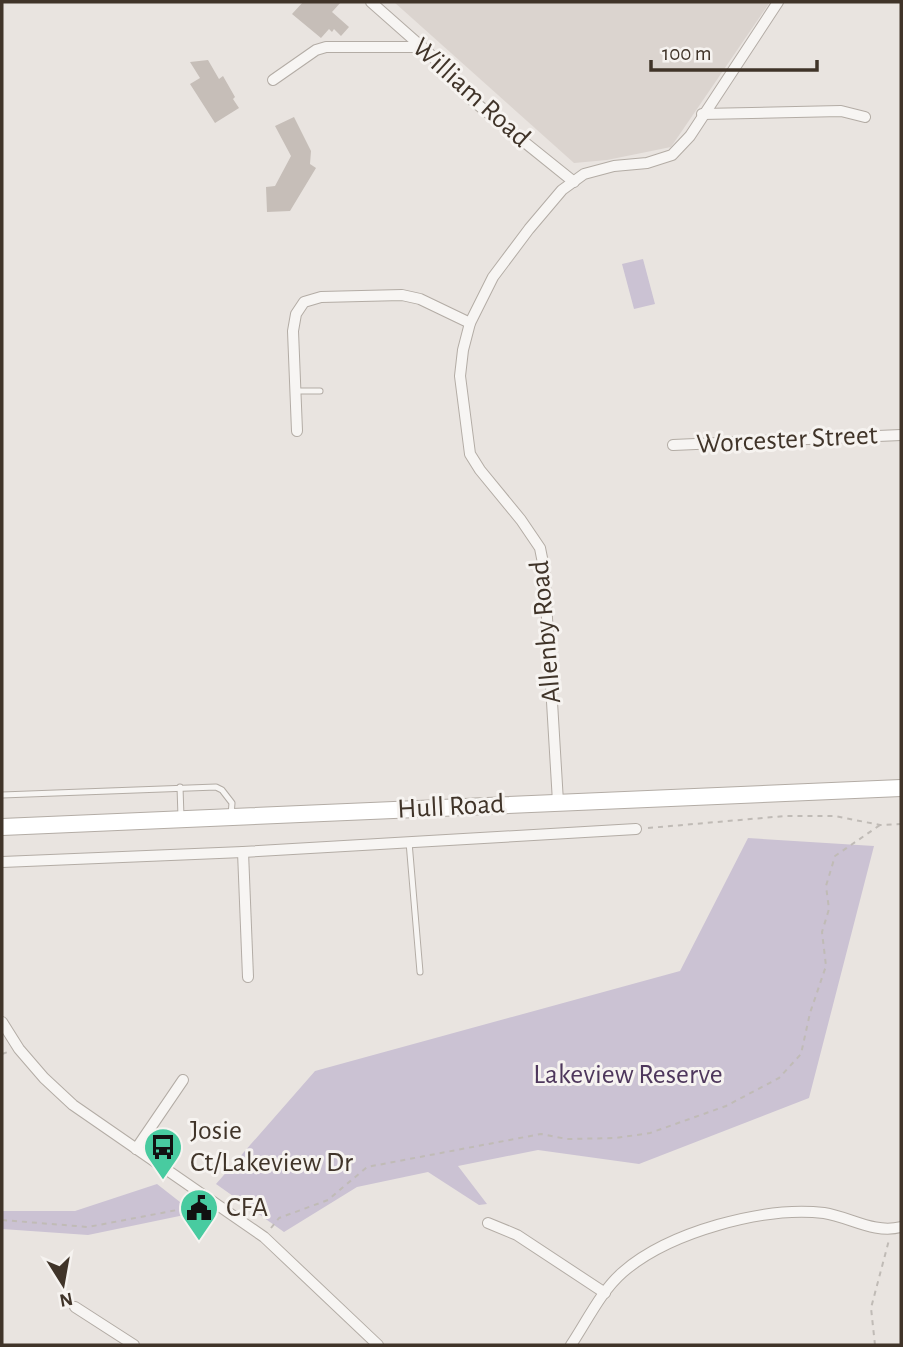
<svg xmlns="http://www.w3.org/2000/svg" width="903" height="1347" font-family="'Alegreya Sans',sans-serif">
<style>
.built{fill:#dbd4cf}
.green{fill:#cbc2d3}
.building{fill:#c6beb8}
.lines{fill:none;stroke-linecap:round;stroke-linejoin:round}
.lane-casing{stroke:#b3aca5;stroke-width:7}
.street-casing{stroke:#b3aca5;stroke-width:12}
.secondary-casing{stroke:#b3aca5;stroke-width:18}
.path{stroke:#c0bbb6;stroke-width:2;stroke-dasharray:5 5;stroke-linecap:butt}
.lane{stroke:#f7f5f3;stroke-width:5}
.street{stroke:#f7f5f3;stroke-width:10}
.secondary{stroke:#fff;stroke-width:16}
.labels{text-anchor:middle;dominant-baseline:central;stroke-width:6;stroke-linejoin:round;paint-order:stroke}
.street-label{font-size:28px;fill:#403429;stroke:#f6f3f0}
.park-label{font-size:28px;fill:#4e375c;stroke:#f6f3f0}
.poi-label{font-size:28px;fill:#403429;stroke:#f6f3f0;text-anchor:start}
</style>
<rect width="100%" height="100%" fill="#e9e4e0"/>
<!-- built -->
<path class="built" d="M 394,2 L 770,2 L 671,147 L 607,160 L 574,163 Z"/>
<!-- green -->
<g class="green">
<path d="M 643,259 L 655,304 L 634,309 L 622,264 Z"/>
<path d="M 748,838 L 874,846 L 809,1098 L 639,1164 L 538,1150 L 458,1166 L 487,1204 L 479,1205 L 428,1172 L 357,1187 L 284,1232 L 216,1184 L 315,1071 L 680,971 Z"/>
<path d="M 157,1184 L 194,1213 L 88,1235 L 2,1229 L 2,1211 L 75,1211 Z"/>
</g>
<!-- building -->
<g class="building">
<path d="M 303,2 L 341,2 L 332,12 L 349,27 L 341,36 L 334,29 L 332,32 L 329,29 L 321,38 L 292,14 Z"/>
<path d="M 208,60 L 219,79 L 223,76 L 235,97 L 233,99 L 239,108 L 215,123 L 190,84 L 200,78 L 190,62 Z"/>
<path d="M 294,117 L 311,151 L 310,164 L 316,168 L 290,211 L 267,212 L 266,187 L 275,186 L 291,156 L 275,126 Z"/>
</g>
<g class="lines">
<defs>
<g id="lane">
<path d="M 295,391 L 320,391"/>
<path d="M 180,787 L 181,817"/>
<path d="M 2,795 L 216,787 L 222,790 L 232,803 L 231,815"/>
<path d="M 409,842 L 420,972"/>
</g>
<g id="street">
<path d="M 371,2 L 431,55 L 472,100 L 574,182"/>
<path d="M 273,80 L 316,50 L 326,47 L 422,47"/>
<path d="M 702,114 L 841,111 L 865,117"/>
<path d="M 297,431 L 293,331 L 296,314 L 304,302 L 321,297 L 402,295 L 420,299 L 470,323"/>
<path d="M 673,445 L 901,435"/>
<path d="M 558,802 L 544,568 L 540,548 L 521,520 L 480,470 L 470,454 L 460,376 L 463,350 L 470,323 L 493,277 L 529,229 L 562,190 L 584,174 L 614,166 L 647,163 L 672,155 L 690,136 L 778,2"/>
<path d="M 243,852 L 248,977"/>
<path d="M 2,862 L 243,852 L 636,829"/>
<path d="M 2,1022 L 19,1049 L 44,1078 L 73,1105 L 264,1237 L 378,1345"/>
<path d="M 136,1149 L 183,1080"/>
<path d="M 488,1223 L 517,1235 L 605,1293"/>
<path d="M 75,1307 L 134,1345"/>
<path d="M 571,1345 C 587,1321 601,1291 623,1272 C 669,1232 764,1206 824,1213 C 850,1217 874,1234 901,1227"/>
</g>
<path id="secondary" d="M 2,827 L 901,788"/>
</defs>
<!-- lane casing -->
<use href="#lane" class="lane-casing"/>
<!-- street casing -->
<use href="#street" class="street-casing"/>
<!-- secondary casing -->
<use href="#secondary" class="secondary-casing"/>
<!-- path -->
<g class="path">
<path d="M 648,828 L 785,816 L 835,816 L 880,825 L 901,824"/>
<path d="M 2,1054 L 8,1052"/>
<path d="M 2,1220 L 88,1227 L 198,1206"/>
<path d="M 271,1228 L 279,1218 L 328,1200 L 367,1167 L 541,1134 L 567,1139 L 616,1138 L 650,1133 L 726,1106 L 779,1078 L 801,1054 L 810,1013 L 826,966 L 822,932 L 829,909 L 826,886 L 835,856 L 880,825"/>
<path d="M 875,1345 L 871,1308 L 889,1240"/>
</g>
<!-- lane -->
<use href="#lane" class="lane"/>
<!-- street -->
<use href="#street" class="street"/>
<!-- secondary -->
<use href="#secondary" class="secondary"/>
</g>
<!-- icons -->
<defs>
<symbol id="bus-pin" viewBox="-11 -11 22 30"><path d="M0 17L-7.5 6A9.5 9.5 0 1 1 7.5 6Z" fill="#48cba0" stroke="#f6f3f0"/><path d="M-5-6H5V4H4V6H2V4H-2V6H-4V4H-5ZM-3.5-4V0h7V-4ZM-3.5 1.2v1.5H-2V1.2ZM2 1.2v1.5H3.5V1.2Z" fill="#111"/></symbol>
<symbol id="civic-pin" viewBox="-11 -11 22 30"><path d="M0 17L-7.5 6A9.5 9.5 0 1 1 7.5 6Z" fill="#48cba0" stroke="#f6f3f0"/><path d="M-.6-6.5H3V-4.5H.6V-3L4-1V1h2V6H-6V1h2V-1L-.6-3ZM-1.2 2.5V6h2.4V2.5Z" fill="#111"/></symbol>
</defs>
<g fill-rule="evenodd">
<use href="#bus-pin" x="141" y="1125" width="44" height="60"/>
<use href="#civic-pin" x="177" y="1186" width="44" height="60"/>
</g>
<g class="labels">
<!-- street labels -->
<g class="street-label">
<text transform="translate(471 93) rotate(42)">William Road</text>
<text transform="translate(787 440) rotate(-3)">Worcester Street</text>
<text transform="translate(546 632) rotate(-95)">Allenby Road</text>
<text transform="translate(451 807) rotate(-3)">Hull Road</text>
</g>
<!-- park labels -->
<g class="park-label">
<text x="628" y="1075">Lakeview Reserve</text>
</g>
<!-- poi labels -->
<g class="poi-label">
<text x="190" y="1131">Josie<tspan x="190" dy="32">Ct/Lakeview Dr</tspan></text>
<text x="226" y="1208">CFA</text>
</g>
</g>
<!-- border -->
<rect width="903" height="1347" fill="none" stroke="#403429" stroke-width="7"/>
<!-- north arrow -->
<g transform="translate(63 1284) rotate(169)" stroke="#f6f3f0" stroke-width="5" paint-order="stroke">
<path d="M0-5L12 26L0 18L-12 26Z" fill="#403429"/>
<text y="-10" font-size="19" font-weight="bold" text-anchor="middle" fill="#403429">N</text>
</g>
<!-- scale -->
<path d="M651 60v10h166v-10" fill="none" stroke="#403429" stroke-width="3.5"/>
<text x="662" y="60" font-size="21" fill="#403429" stroke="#f6f3f0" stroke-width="5" paint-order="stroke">100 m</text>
</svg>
